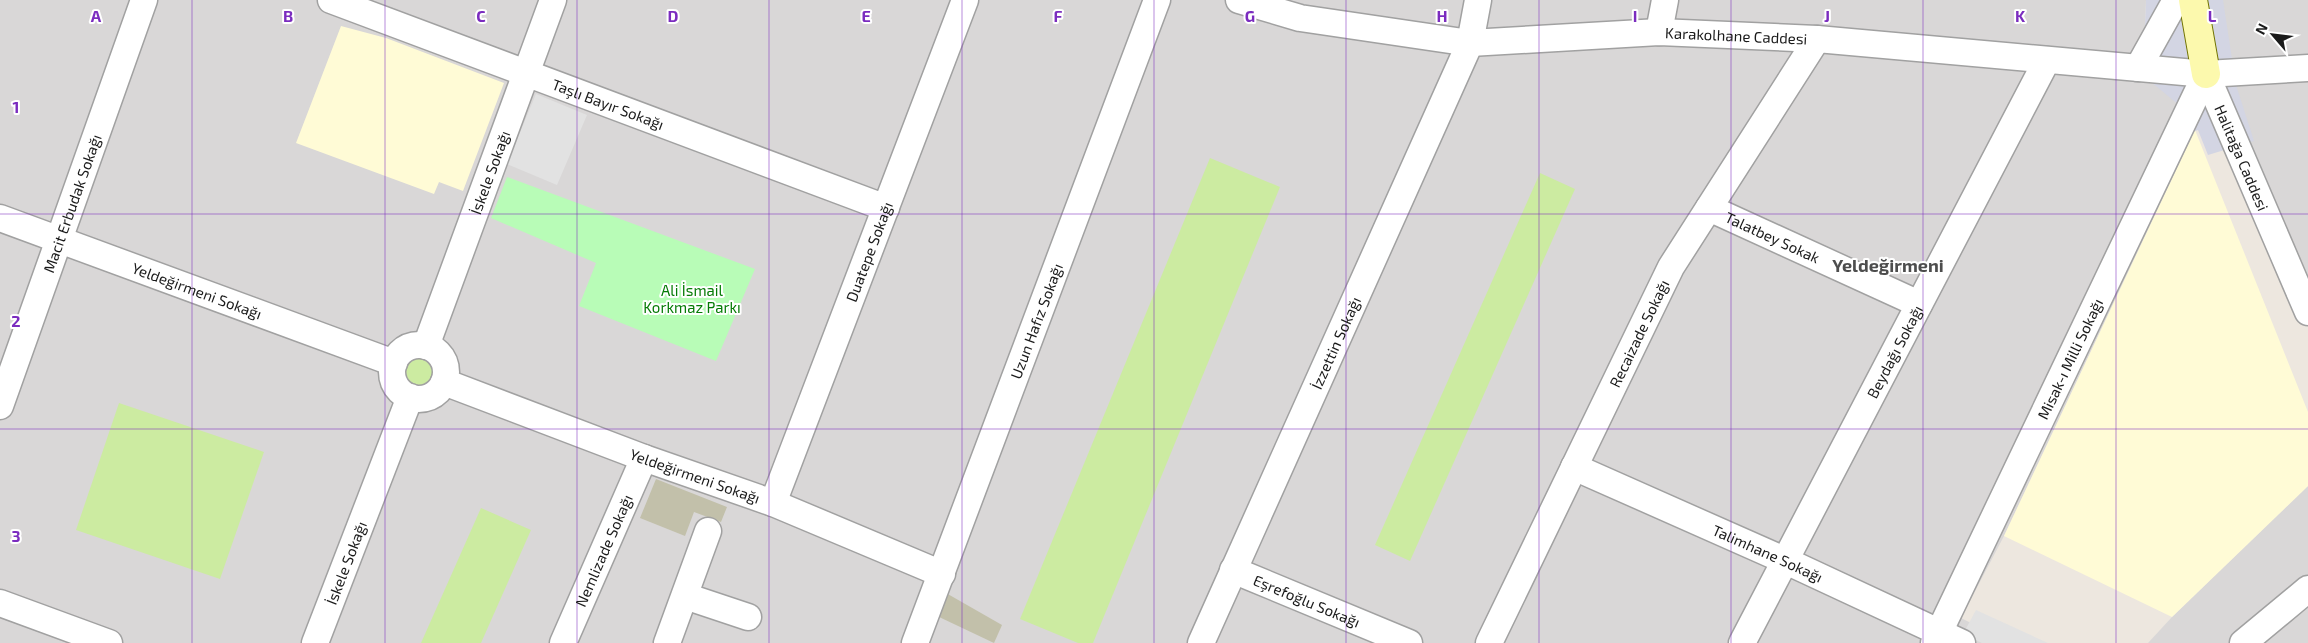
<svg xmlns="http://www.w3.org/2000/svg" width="2308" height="643" font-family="'Exo 2',sans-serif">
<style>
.residential{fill:#d9d7d7}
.education{fill:#fffbd6}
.construction{fill:#c2c0aa}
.grass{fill:#cceba1}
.park{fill:#b8fcb7}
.parking{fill:#e2e2e2}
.plaza{fill:#d3d5e3}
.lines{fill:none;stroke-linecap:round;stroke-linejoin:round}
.street-casing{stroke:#a1a1a1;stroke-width:29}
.secondary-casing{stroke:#717300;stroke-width:30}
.street{stroke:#fff;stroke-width:26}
.secondary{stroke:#fcf9ad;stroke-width:28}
.grid{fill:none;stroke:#7b2cbf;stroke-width:1;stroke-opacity:0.55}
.labels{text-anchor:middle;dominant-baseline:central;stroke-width:4;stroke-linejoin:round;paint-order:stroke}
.street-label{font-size:15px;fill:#1a1a1a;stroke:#fff}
.park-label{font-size:15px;fill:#067b06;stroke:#fff}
.quarter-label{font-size:18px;font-weight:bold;fill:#4d4d4d;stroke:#fff}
.grid-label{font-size:16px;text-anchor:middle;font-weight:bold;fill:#7b2cbf;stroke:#fff;stroke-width:4;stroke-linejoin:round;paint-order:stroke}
</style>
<rect width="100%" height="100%" fill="#ede7df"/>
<!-- residential -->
<g class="residential">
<path d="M 0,0 L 2146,0 L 2144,50 L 2165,87 L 2195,130 L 2004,536 L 1961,618 L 2011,643 L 0,643 Z"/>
<path d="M 2206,0 L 2308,0 L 2308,283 L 2249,152 Z"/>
<path d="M 2308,486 L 2308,643 L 2148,643 L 2172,617 Z"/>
</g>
<!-- education -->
<g class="education">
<path d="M 341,26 L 386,38 L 504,83 L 463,191 L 439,182 L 434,194 L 296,143 Z"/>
<path d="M 2195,130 L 2308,412 L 2308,486 L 2172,617 L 2004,536 Z"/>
</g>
<!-- construction -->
<g class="construction">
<path d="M 656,479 L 727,507 L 721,522 L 694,512 L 685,536 L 640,518 Z"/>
<path d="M 946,593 L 1002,625 L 994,643 L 937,616 Z"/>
</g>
<!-- grass -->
<g class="grass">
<path d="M 1210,158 L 1280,187 L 1093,643 L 1078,643 L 1020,619 Z"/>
<path d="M 1540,173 L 1575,189 L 1410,561 L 1375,545 Z"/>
<circle cx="419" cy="372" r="19"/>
<path d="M 119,403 L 264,452 L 220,579 L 76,530 Z"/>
<path d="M 481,508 L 531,530 L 481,643 L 421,643 Z"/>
</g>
<!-- park -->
<path class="park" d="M 507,177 L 755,269 L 716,361 L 579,306 L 596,263 L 491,218 Z"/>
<!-- parking -->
<g class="parking">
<path d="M 536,94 L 587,115 L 557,185 L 507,164 Z"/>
<path d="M 1976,610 L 2048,643 L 1982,643 L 1963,634 Z"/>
</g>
<!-- plaza -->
<path class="plaza" d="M 2146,0 L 2223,0 L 2236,85 L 2254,141 L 2208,155 L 2198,130 L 2192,132 L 2180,106 L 2150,81 L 2144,50 Z"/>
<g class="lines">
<defs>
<g id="street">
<path id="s1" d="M 331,0 L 886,208"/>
<path id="s2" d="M 1239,0 L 1300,18 L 1470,43 L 1659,32 L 1817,39 L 2206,74 L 2308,68"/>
<path d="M 1659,32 L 1665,0"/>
<path d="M 2138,68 L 2176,0"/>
<path id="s3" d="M 2206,74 L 2308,312"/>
<path id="s4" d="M 1709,208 L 1919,304"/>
<path id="s5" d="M 0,218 L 394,363"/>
<circle cx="419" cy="372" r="27"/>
<path id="s6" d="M 426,346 L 553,0"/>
<path id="s7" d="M 444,382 L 644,458 L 773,503 L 942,574"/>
<path id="s8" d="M 0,406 L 144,0"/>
<path id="s9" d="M 1574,467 L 1784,560 L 1962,643"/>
<path id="s10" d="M 773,503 L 965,0"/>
<path id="s11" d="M 1233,570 L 1409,643"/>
<path d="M 685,596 L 748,617"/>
<path d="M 0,603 L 109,643"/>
<path id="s12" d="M 315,643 L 410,397"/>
<path id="s13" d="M 563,643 L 644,458"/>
<path d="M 667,643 L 708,531"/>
<path id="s14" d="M 915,643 L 1157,0"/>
<path id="s15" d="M 1201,643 L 1470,43 L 1478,0"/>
<path id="s16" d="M 1489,643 L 1671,267 L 1817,39"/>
<path id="s17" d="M 1742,643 L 2047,60"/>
<path id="s18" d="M 1934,643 L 2206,74"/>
<path d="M 2243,643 L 2308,589"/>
</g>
<path id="secondary" d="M 2193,0 L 2206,74"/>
</defs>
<!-- street casing -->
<use href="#street" class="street-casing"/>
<!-- secondary casing -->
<use href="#secondary" class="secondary-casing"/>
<!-- street -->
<use href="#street" class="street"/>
<!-- secondary -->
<use href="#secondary" class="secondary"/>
</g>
<!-- grid -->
<path class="grid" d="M 192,0 L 192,643M 385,0 L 385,643M 577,0 L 577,643M 769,0 L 769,643M 962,0 L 962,643M 1154,0 L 1154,643M 1346,0 L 1346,643M 1539,0 L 1539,643M 1731,0 L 1731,643M 1923,0 L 1923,643M 2116,0 L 2116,643M 0,214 L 2308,214M 0,429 L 2308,429"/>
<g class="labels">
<!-- street labels -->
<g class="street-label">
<text stroke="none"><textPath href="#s2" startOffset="502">Karakolhane Caddesi</textPath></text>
<text stroke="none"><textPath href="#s1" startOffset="296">Taşlı Bayır Sokağı</textPath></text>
<text stroke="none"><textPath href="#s3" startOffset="91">Halitağa Caddesi</textPath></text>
<text stroke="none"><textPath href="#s6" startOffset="185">İskele Sokağı</textPath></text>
<text stroke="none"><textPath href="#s8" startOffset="215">Macit Erbudak Sokağı</textPath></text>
<text stroke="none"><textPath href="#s4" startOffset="70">Talatbey Sokak</textPath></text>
<text stroke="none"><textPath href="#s10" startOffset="269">Duatepe Sokağı</textPath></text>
<text stroke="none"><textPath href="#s5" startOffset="210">Yeldeğirmeni Sokağı</textPath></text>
<text stroke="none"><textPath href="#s14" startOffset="344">Uzun Hafız Sokağı</textPath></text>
<text stroke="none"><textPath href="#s16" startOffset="344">Recaizade Sokağı</textPath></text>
<text stroke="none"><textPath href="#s15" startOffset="329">İzzettin Sokağı</textPath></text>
<text stroke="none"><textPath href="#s17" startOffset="329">Beydağı Sokağı</textPath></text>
<text stroke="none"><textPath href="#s18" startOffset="315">Misak-ı Milli Sokağı</textPath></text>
<text stroke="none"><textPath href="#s7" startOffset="268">Yeldeğirmeni Sokağı</textPath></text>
<text stroke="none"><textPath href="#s13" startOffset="101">Nemlizade Sokağı</textPath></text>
<text stroke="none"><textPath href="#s9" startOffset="212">Talimhane Sokağı</textPath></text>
<text stroke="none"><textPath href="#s12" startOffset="86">İskele Sokağı</textPath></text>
<text stroke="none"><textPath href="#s11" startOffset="80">Eşrefoğlu Sokağı</textPath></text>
</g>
<!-- park labels -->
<g class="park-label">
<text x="692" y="290">Ali İsmail<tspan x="692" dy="17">Korkmaz Parkı</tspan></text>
</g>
<!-- quarter labels -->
<g class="quarter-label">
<text x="1888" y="265">Yeldeğirmeni</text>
</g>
</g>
<g class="grid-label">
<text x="96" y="22">A</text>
<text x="288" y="22">B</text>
<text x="481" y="22">C</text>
<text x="673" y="22">D</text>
<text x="866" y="22">E</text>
<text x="1058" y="22">F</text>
<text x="1250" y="22">G</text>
<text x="1442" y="22">H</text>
<text x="1635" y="22">I</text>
<text x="1827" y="22">J</text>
<text x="2020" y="22">K</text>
<text x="2212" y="22">L</text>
<text x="16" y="113">1</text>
<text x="16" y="327">2</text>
<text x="16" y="542">3</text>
</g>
<!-- north arrow -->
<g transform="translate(2273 35) rotate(298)" stroke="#ffffff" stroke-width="4" paint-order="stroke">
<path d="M0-4L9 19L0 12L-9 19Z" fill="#1a1a1a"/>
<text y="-8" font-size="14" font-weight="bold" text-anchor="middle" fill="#1a1a1a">N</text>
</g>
</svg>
